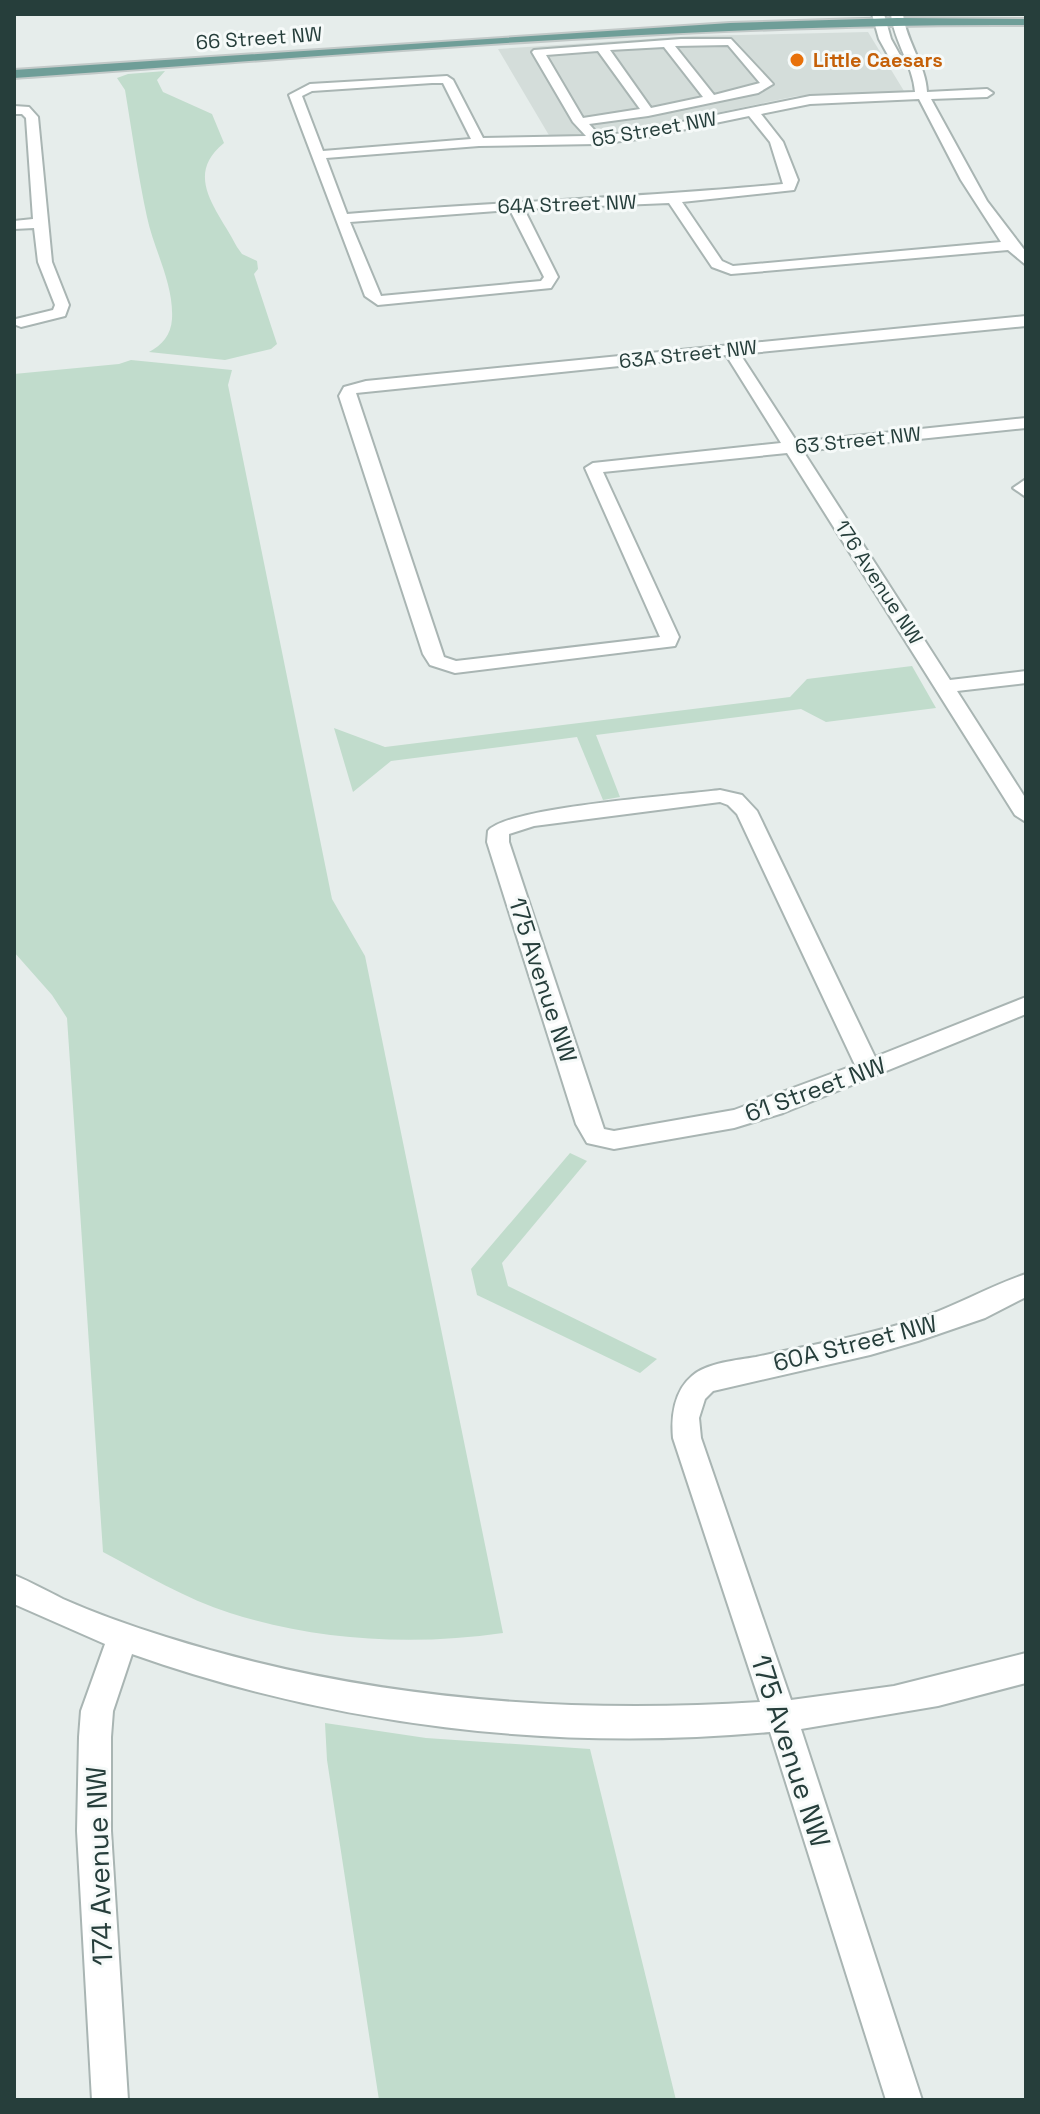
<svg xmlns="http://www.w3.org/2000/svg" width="1040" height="2114" font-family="'Space Grotesk',sans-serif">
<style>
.built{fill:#d4ddda}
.green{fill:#c1dccc}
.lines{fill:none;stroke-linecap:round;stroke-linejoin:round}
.minor-casing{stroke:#a9b5b3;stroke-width:4}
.major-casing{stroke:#c2c9c8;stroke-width:4}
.minor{fill:#fff;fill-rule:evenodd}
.major{fill:#6f9e98;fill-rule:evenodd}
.food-dot{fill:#e8710a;stroke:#f6faf9;stroke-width:3}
.labels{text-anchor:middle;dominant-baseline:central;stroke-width:6;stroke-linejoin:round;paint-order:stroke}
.far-street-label{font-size:20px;fill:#263e3b;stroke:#f6faf9}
.far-food-label{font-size:20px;font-weight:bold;fill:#c56008;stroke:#f6faf9;text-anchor:start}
.street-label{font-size:24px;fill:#263e3b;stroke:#f6faf9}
.near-street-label{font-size:28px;fill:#263e3b;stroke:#f6faf9}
</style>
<rect width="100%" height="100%" fill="#e6edeb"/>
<!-- built -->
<path class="built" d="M 868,32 L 904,91 L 797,96 L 639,129 L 587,135 L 550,137 L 498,49 L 694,36 Z"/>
<!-- green -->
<g class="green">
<path d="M 165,71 L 157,80 L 163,92 L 212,114 L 224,143 C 183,176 218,210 237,247 L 242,254 L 257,261 L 258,269 L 254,274 L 277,344 L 271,349 L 225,360 L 149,352 C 162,345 171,335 172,319 C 174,284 154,250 147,217 C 138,175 132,132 125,90 L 117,78 L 128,74 Z"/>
<path d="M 131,360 L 232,370 L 228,385 L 332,899 L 365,956 L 503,1633 C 413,1646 317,1641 230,1613 C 186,1599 144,1574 103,1552 L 67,1018 L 52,995 L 14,952 L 14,374 L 119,364 Z"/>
<path d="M 912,666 L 936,708 L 826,722 L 801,709 L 596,735 L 620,797 L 603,800 L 577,737 L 391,761 L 353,792 L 334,728 L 385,747 L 790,697 L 807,679 Z"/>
<path d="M 570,1153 L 587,1161 L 502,1263 L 508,1286 L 657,1359 L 640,1373 L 477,1295 L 471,1269 Z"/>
<path d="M 325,1723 L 426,1738 L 590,1749 L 676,2100 L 379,2100 L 327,1760 Z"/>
</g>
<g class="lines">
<defs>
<g id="minor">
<path d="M 872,14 L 884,14 L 891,39 L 901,57 L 899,60 L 889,57 L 879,39 Z"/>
<path d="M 891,14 L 903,14 C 906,42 926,65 927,92 L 987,89 L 993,93 L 987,97 L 931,99 L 987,201 L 1026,252 L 1026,265 L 1008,250 L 731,274 L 712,267 L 669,203 L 524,209 L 558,277 L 551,288 L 378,305 L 365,296 L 289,95 L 310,84 L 447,76 L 453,80 L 483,138 L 586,136 L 573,122 L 532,52 L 534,50 L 681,39 L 731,39 L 773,84 L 758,93 L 648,116 L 589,124 L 600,136 L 638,131 L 810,96 L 915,92 C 913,65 894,42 891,14 ZM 728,45 L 760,83 L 714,95 L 675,46 ZM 664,47 L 703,97 L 651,108 L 610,50 ZM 598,51 L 640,109 L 583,118 L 546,55 ZM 432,83 L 443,83 L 471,139 L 323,151 L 302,96 L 312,91 ZM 919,99 L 961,180 L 1001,242 L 733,266 L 722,261 L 682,202 L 794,190 L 798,180 L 783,142 L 761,114 L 810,104 ZM 749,116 L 770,142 L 783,184 C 638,198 493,202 347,214 L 326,158 L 479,146 L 597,144 L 638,139 ZM 510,210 L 544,277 L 541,281 L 381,296 L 350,222 Z"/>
<path d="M 14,106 L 29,107 L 38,117 L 52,262 L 69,305 L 65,316 L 21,327 L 16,325 L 16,319 L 53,310 L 55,305 L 38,262 L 34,228 L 14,229 L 14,221 L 33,219 L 26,118 L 22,114 L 14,114 Z"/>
<path d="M 1026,316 L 1026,326 L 740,354 L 797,442 L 1026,418 L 1026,428 L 803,451 L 950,680 L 1026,671 L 1026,683 L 957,691 L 1026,799 L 1026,822 L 1015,815 L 787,453 L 603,472 L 679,637 L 675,646 L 455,673 L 430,665 L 423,654 L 339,396 L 344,387 L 366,381 ZM 726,355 L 781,443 L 593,463 L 585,468 L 660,637 L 456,661 L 444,657 L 356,393 Z"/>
<path d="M 1026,479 L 1026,497 L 1013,488 Z"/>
<path d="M 720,790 L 742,795 L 757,811 L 875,1057 L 1026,997 L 1026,1014 L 783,1113 L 734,1128 L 614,1149 L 587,1143 L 576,1124 L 487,842 L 488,831 C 506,807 682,795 720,790 ZM 720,802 L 728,805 L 737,814 L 855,1065 L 734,1110 L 614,1131 L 604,1129 L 509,842 L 509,834 L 534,826 Z"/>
<path d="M 1026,1274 L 1026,1297 L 985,1318 L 918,1341 L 870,1355 L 713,1391 L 705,1399 L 699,1418 L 701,1438 L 791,1700 L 894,1686 L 1026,1653 L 1026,1683 L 938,1706 L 801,1729 L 922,2100 L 886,2100 L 770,1732 C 555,1752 335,1726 132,1654 L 113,1711 L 111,1737 L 111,1831 L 128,2100 L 92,2100 L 77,1831 L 79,1737 L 81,1711 L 105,1644 L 14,1604 L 14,1575 C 31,1582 47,1591 63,1599 C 97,1614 131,1626 166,1637 C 359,1698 558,1715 760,1702 L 673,1438 C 671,1417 674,1391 692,1376 C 706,1363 738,1360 756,1357 C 810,1345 865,1336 918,1319 C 956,1306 990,1286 1026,1274 Z"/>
</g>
<path id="major" d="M 897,18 L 1026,19 L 1026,25 C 688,23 351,55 14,78 L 14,70 L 730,23 Z"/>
</defs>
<!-- minor casing -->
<use href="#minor" class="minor-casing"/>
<!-- major casing -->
<use href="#major" class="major-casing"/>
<!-- minor -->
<use href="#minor" class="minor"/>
<!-- major -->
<use href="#major" class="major"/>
</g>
<!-- markers -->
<circle class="food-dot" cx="797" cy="60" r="8"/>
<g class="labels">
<!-- far-street labels -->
<g class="far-street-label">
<text transform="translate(259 38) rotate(-4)">66 Street NW</text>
<text transform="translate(654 129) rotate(-10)">65 Street NW</text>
<text transform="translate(567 204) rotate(-2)">64A Street NW</text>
<text transform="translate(688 354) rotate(-6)">63A Street NW</text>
<text transform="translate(858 440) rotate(-6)">63 Street NW</text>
<text transform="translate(879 582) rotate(57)">176 Avenue NW</text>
</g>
<!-- far-food labels -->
<g class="far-food-label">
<text x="813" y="60">Little Caesars</text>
</g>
<!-- street labels -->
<g class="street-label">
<text transform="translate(543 980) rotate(72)">175 Avenue NW</text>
<text transform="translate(815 1089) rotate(-20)">61 Street NW</text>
<text transform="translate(855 1343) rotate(-14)">60A Street NW</text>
</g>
<!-- near-street labels -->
<g class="near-street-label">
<text transform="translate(791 1751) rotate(72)">175 Avenue NW</text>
<text transform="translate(99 1866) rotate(-92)">174 Avenue NW</text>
</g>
</g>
<!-- border -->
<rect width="1040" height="2114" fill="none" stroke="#263e3b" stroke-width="32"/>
</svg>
